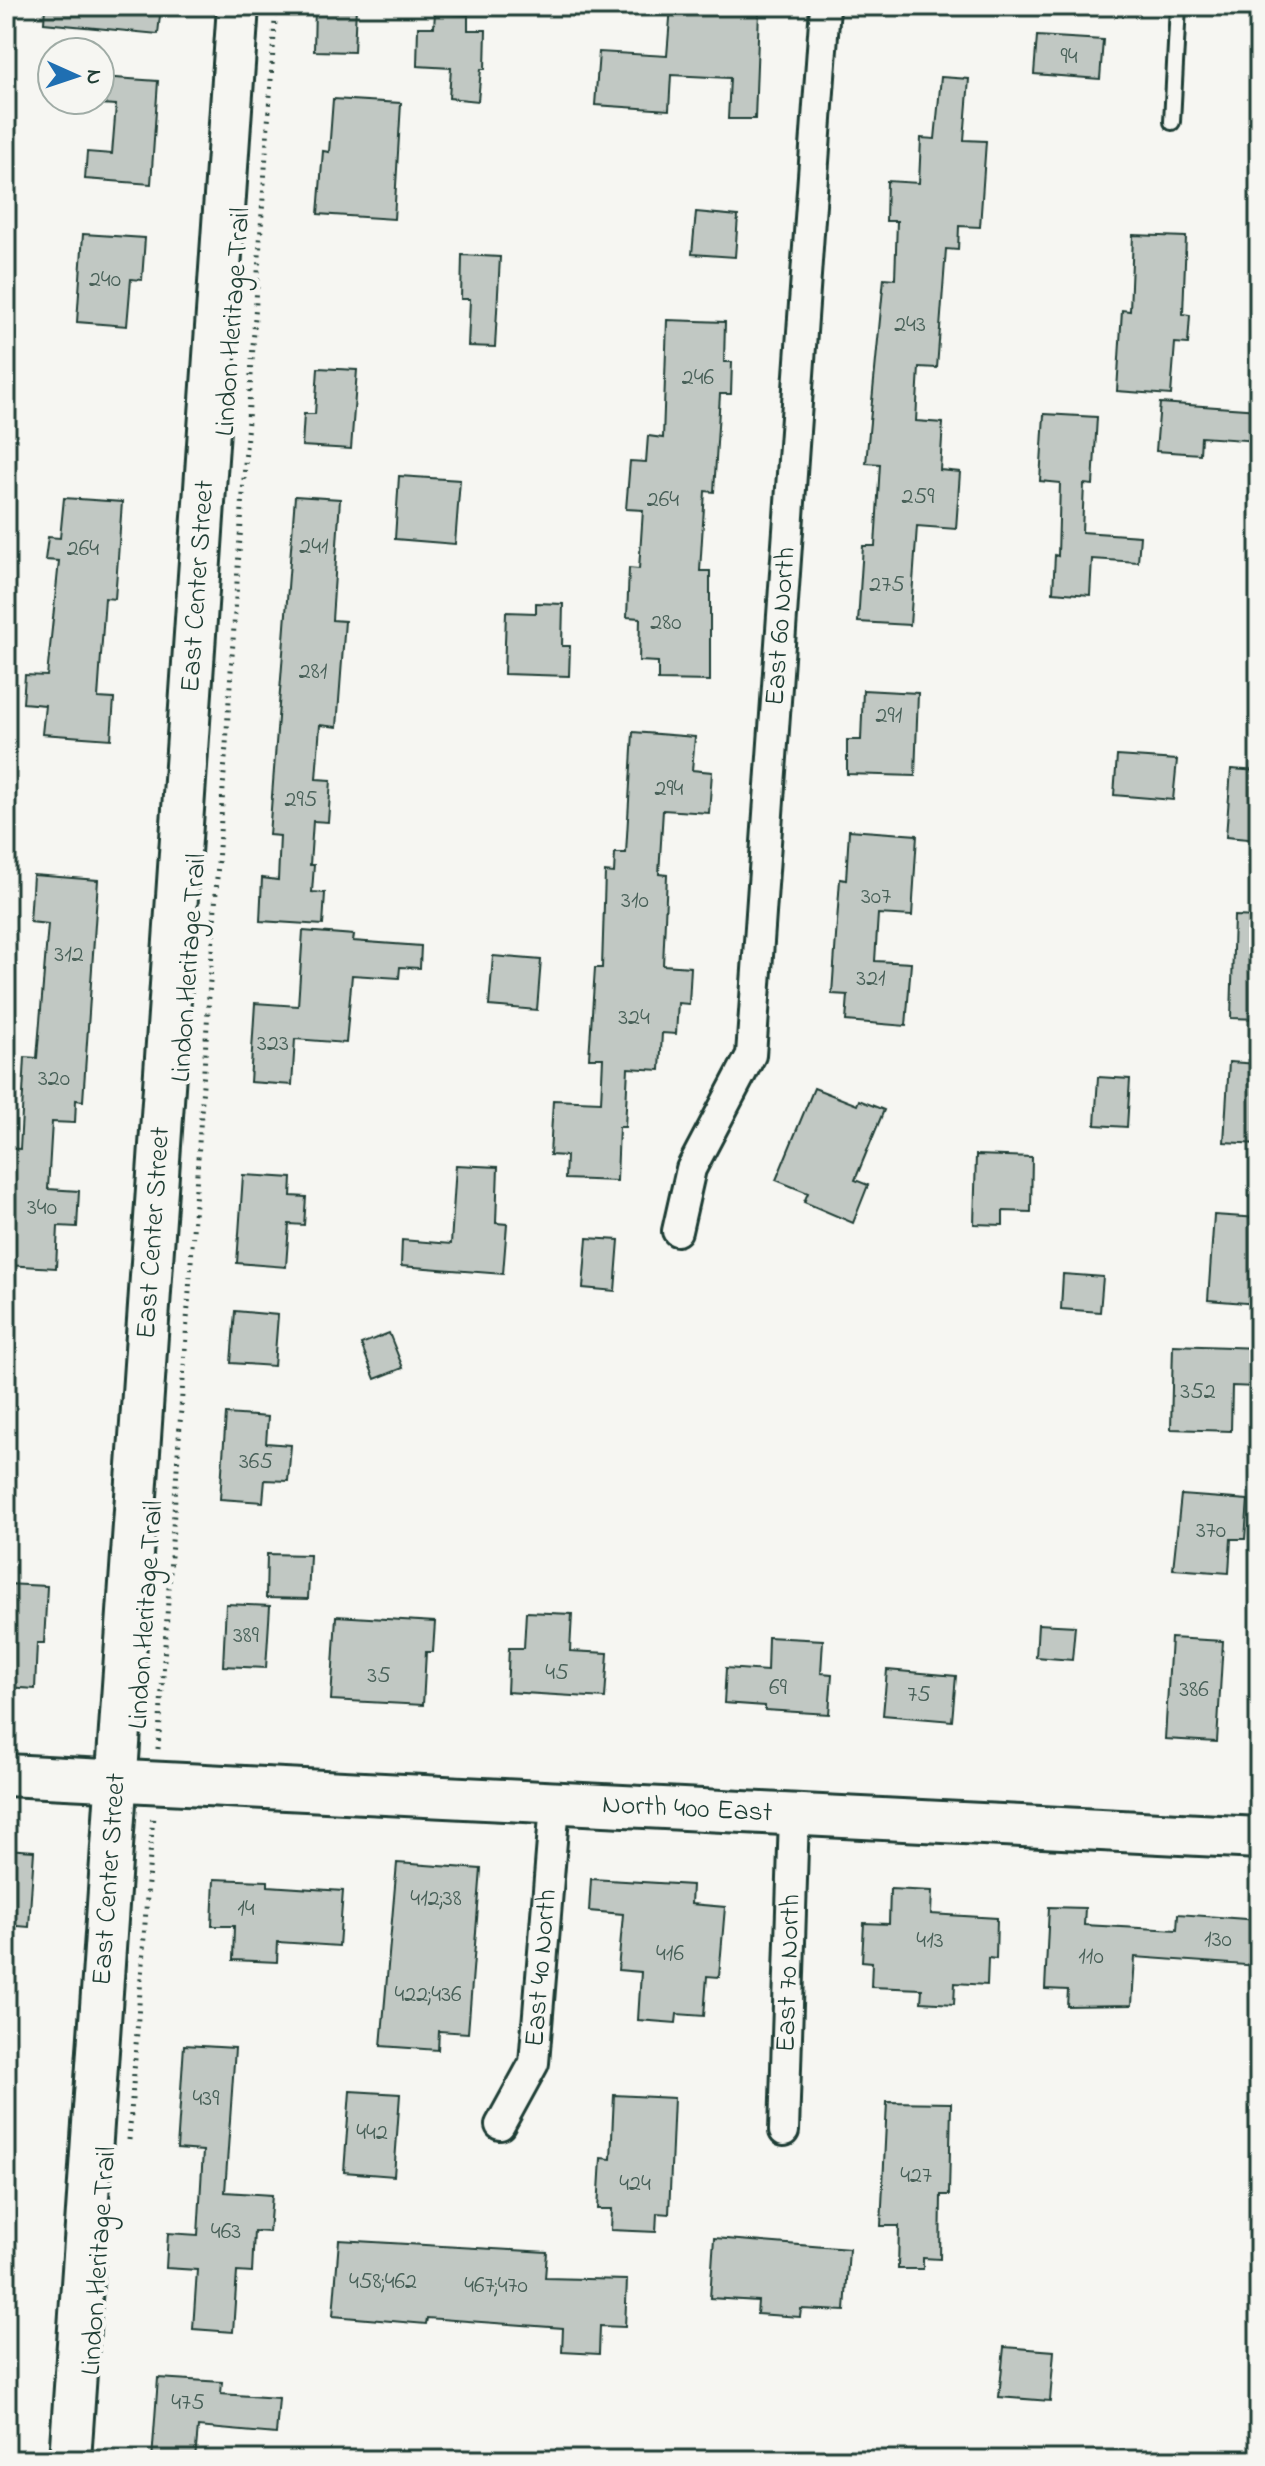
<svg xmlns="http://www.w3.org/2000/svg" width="1265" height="2466" font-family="'Indie Flower',sans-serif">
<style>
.building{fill:#c1c8c3;stroke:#1f3d34;stroke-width:2}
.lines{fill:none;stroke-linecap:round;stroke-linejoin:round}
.lane-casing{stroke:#1f3d34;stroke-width:20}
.street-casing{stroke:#1f3d34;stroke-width:34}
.secondary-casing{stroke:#1f3d34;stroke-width:46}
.path{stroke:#1f3d34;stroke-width:5;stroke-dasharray:2 6;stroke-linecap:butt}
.lane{stroke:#f6f6f2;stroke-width:14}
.street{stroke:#f6f6f2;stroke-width:28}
.secondary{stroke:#f6f6f2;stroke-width:40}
.labels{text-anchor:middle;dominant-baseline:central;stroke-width:8;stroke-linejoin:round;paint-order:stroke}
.number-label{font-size:24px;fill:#486058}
.street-label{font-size:28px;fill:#1f3d34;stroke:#f6f6f2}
</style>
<rect width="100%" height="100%" fill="#f6f6f2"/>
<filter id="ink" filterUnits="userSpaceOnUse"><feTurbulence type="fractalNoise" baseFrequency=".0125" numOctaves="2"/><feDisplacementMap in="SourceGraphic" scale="16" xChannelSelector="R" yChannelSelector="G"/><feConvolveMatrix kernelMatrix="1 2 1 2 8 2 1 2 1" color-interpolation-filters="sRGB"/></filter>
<g filter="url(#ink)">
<!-- building -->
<g class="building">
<path d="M 45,6 L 161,6 L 158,34 L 44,23 Z"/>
<path d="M 315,6 L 356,6 L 354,52 L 314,51 Z"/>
<path d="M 671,6 L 759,11 L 755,119 L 728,119 L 730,78 L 671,75 L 669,110 L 595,105 L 599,52 L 667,56 Z"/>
<path d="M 435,13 L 468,15 L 468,30 L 486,30 L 485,69 L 481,69 L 478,101 L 449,98 L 451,68 L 417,66 L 418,27 L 434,27 Z"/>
<path d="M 1037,36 L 1103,40 L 1100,79 L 1034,74 Z"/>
<path d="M 100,77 L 158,81 L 151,184 L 85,179 L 87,152 L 112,154 L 116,105 L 100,104 Z"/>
<path d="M 941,77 L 969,79 L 964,140 L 986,141 L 980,227 L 959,226 L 958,250 L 946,249 L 937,368 L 919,367 L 916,421 L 943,423 L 940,470 L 960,472 L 956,529 L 917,526 L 910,625 L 858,622 L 863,546 L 875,546 L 880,464 L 866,463 L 884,278 L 895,279 L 897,221 L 886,221 L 887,181 L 919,183 L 921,138 L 935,139 Z"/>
<path d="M 333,99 L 401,103 L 394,219 L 318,214 L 323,151 L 329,152 Z"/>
<path d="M 696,212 L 738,216 L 735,257 L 692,254 Z"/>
<path d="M 83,234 L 145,238 L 142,280 L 131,279 L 127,326 L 77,322 Z"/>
<path d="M 1133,235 L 1186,237 L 1183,314 L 1190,315 L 1188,344 L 1175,343 L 1171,395 L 1117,391 L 1122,310 L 1130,311 Z"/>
<path d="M 462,255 L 500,257 L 495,347 L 468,346 L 470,299 L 461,299 Z"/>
<path d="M 667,320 L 725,322 L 724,362 L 732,362 L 731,394 L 720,394 L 714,492 L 705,491 L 700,571 L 710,571 L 710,681 L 658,680 L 658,662 L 639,661 L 640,618 L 627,617 L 629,568 L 639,569 L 643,510 L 626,509 L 630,461 L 646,462 L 648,436 L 663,438 Z"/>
<path d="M 318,368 L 357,370 L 351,449 L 302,446 L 304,414 L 315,414 Z"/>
<path d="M 1160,403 L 1259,410 L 1259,441 L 1201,437 L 1200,454 L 1156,451 Z"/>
<path d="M 1044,414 L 1097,417 L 1093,485 L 1084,484 L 1082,532 L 1140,536 L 1138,562 L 1092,559 L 1090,595 L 1053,592 L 1055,555 L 1058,556 L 1060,483 L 1040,481 Z"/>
<path d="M 399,476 L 460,480 L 455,544 L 395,539 Z"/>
<path d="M 295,496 L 340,499 L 332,620 L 345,621 L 337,727 L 320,725 L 316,779 L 331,780 L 328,822 L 313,821 L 310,865 L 314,865 L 312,892 L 325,893 L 323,925 L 260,921 L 262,878 L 278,880 L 280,836 L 269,835 Z"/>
<path d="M 64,498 L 122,502 L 115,599 L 105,598 L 98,698 L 114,699 L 111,739 L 42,734 L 45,705 L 23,703 L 25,675 L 47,676 L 59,561 L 45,560 L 48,537 L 60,538 Z"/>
<path d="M 536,603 L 563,604 L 562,646 L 570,646 L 569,676 L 504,674 L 506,612 L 536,613 Z"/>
<path d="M 863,690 L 918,693 L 915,776 L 847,774 L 847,740 L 861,740 Z"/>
<path d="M 633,732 L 695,737 L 692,770 L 712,772 L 709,813 L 663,810 L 659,874 L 667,875 L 663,965 L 691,967 L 689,1004 L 678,1003 L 676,1034 L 662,1033 L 660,1070 L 628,1068 L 625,1127 L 619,1127 L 617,1181 L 565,1179 L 566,1156 L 550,1155 L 553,1100 L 601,1102 L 603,1058 L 589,1058 L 595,968 L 602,968 L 605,872 L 614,873 L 615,853 L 626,853 Z"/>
<path d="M 1117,756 L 1177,760 L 1173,800 L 1114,795 Z"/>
<path d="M 1231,769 L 1259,771 L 1259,840 L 1226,837 Z"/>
<path d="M 849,830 L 917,835 L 912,916 L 878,914 L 875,961 L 911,963 L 906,1026 L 846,1021 L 848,995 L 832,994 L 840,879 L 846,880 Z"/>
<path d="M 33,875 L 98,880 L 83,1101 L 76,1100 L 75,1123 L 52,1122 L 48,1189 L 79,1191 L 77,1227 L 58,1226 L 56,1268 L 6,1265 L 6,1148 L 20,1149 L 25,1057 L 37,1058 L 48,924 L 30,922 Z"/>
<path d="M 1234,916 L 1259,917 L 1259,1019 L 1231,1018 Z"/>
<path d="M 303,931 L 354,935 L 353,941 L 421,946 L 420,968 L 400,967 L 399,978 L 352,975 L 346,1043 L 295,1039 L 292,1085 L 250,1082 L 255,1003 L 298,1006 Z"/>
<path d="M 493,956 L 541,960 L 537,1010 L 489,1006 Z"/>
<path d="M 1229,1062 L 1259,1064 L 1259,1144 L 1224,1142 Z"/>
<path d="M 1098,1077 L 1130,1079 L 1127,1127 L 1095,1125 Z"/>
<path d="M 814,1088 L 857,1105 L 859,1100 L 884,1110 L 855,1180 L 868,1185 L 853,1223 L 804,1202 L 808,1193 L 776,1180 Z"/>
<path d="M 976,1155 L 1032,1157 L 1031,1212 L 1003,1211 L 1003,1225 L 974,1224 Z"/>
<path d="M 456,1165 L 498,1167 L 496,1223 L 507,1224 L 503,1274 L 401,1266 L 402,1240 L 451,1244 Z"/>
<path d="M 243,1175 L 292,1178 L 291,1196 L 306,1197 L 304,1225 L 289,1224 L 286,1267 L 237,1263 Z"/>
<path d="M 1214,1215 L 1259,1218 L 1258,1304 L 1208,1300 Z"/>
<path d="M 587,1238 L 619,1240 L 615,1291 L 583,1288 Z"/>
<path d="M 1063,1274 L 1103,1277 L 1100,1312 L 1061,1309 Z"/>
<path d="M 235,1311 L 278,1315 L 274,1366 L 231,1363 Z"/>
<path d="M 389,1333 L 403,1368 L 375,1379 L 361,1344 Z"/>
<path d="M 1173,1345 L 1258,1348 L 1256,1387 L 1232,1386 L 1231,1431 L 1171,1429 Z"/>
<path d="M 226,1414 L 268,1417 L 266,1443 L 291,1445 L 288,1481 L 265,1480 L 263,1502 L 220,1499 Z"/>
<path d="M 1181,1495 L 1248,1500 L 1245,1539 L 1231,1539 L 1229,1573 L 1173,1569 Z"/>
<path d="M 267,1554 L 310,1555 L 308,1599 L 266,1598 Z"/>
<path d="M 6,1584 L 47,1586 L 44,1643 L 37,1643 L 35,1689 L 6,1687 Z"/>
<path d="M 226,1604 L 270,1606 L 266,1668 L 223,1666 Z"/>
<path d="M 526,1612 L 572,1614 L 570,1651 L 608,1653 L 605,1698 L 507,1692 L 509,1648 L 524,1648 Z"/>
<path d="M 336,1616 L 435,1622 L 433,1652 L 426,1652 L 423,1705 L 331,1700 Z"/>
<path d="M 1038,1624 L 1075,1626 L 1072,1660 L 1036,1657 Z"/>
<path d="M 768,1637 L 823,1640 L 821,1673 L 832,1674 L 829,1714 L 765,1710 L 765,1706 L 724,1703 L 726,1668 L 767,1671 Z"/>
<path d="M 1171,1638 L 1223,1641 L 1217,1742 L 1165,1739 Z"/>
<path d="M 887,1670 L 956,1676 L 952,1721 L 883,1715 Z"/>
<path d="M 6,1849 L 34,1851 L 29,1927 L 6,1925 Z"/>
<path d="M 397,1863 L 481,1869 L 468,2033 L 439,2031 L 438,2050 L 381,2046 Z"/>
<path d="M 214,1879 L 268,1881 L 268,1886 L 343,1891 L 339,1946 L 278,1942 L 277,1962 L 233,1960 L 234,1926 L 212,1926 Z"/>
<path d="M 591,1879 L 692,1885 L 691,1904 L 725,1907 L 719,1977 L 707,1976 L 704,2016 L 677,2014 L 676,2023 L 638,2020 L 641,1972 L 618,1970 L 623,1914 L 589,1911 Z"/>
<path d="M 890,1889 L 932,1891 L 931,1914 L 997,1918 L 996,1959 L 988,1958 L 987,1985 L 955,1983 L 954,2004 L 921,2002 L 922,1989 L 871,1987 L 872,1962 L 862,1961 L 864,1923 L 889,1924 Z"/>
<path d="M 1049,1907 L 1085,1908 L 1084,1925 L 1177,1930 L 1178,1914 L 1259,1920 L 1259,1966 L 1135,1957 L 1132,2005 L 1067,2006 L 1068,1990 L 1045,1989 Z"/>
<path d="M 184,2045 L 235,2048 L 225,2192 L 272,2195 L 269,2232 L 254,2231 L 252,2273 L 237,2272 L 233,2332 L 193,2329 L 197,2270 L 166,2268 L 168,2233 L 198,2235 L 203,2151 L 177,2149 Z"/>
<path d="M 350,2091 L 400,2094 L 394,2176 L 344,2172 Z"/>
<path d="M 614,2095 L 674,2098 L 669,2214 L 657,2213 L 656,2232 L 611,2230 L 612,2209 L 598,2209 L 601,2158 L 611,2159 Z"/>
<path d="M 887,2102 L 951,2103 L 949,2195 L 941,2195 L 940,2259 L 923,2258 L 923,2269 L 898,2269 L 899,2226 L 881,2226 Z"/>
<path d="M 714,2238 L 849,2249 L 845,2311 L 801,2309 L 800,2317 L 757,2314 L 758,2301 L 710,2298 Z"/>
<path d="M 339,2240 L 547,2252 L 545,2278 L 627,2280 L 625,2327 L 600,2326 L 599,2354 L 562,2352 L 563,2328 L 427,2318 L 426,2324 L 333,2316 Z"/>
<path d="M 1004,2347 L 1054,2351 L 1050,2401 L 999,2397 Z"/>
<path d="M 158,2378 L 222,2382 L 221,2394 L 279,2398 L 276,2434 L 198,2427 L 195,2460 L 152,2460 Z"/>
</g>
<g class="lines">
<defs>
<path id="lane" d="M 1172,122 L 1178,6"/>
<g id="street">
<path id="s1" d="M 677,1231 L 691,1169 L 751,1055 L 825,6"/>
<path id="s2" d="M 500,2125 L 534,2063 L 555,1804"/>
<path id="s3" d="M 784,2131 L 794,1816"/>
</g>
<g id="secondary">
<path id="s4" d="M 6,1775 L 1259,1838"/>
<path id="s5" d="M 70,2460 L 238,6"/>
</g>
</defs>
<!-- lane casing -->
<use href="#lane" class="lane-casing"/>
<!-- street casing -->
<use href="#street" class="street-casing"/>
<!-- secondary casing -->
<use href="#secondary" class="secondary-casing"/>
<!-- path -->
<g class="path">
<path d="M 158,1749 L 276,6"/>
<path d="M 129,2140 L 153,1815"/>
</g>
<!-- lane -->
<use href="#lane" class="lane"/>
<!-- street -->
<use href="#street" class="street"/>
<!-- secondary -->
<use href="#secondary" class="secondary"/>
</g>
</g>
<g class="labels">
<!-- number labels -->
<g class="number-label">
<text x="1069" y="57">94</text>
<text x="105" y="280">240</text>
<text x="910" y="325">243</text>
<text x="698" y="378">246</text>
<text x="918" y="497">259</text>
<text x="663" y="500">264</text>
<text x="314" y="547">241</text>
<text x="83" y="549">264</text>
<text x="887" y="585">275</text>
<text x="666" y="623">280</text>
<text x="313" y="672">281</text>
<text x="889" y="716">291</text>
<text x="669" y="789">294</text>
<text x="301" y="800">295</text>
<text x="876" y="897">307</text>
<text x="635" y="901">310</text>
<text x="69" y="955">312</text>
<text x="871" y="979">321</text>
<text x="634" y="1018">324</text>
<text x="273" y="1044">323</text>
<text x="54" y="1079">320</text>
<text x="42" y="1208">340</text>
<text x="1198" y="1392">352</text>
<text x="256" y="1462">365</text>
<text x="1211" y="1531">370</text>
<text x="246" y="1636">389</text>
<text x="557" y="1673">45</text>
<text x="379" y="1676">35</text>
<text x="778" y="1688">69</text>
<text x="1194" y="1690">386</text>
<text x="919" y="1695">75</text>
<text x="436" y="1899">412;38</text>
<text x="246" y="1909">14</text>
<text x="1218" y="1940">130</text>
<text x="930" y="1941">413</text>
<text x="670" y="1954">416</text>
<text x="1091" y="1957">110</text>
<text x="428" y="1995">422;436</text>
<text x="206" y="2099">439</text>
<text x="372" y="2133">442</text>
<text x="916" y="2176">427</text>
<text x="635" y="2184">424</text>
<text x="226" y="2232">463</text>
<text x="383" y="2282">458;462</text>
<text x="496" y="2286">467;470</text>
<text x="188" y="2403">475</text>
</g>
<!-- street labels -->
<g class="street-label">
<text transform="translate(234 322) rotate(-86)">Lindon Heritage Trail</text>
<text stroke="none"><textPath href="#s5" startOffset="1878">East Center Street</textPath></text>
<text stroke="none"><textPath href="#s1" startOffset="622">East 60 North</textPath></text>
<text transform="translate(190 968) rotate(-86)">Lindon Heritage Trail</text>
<text stroke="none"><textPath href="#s5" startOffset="1230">East Center Street</textPath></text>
<text transform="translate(147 1615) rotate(-86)">Lindon Heritage Trail</text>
<text stroke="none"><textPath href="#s4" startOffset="682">North 400 East</textPath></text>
<text stroke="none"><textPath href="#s5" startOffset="582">East Center Street</textPath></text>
<text stroke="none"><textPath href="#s2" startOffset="166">East 40 North</textPath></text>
<text stroke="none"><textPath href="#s3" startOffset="158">East 70 North</textPath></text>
<text transform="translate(100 2261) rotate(-86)">Lindon Heritage Trail</text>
</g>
</g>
<!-- margin -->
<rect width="1265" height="2466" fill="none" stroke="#f6f6f2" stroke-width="32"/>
<rect x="16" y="16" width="1233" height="2434" fill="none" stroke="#1f3d34" stroke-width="3" filter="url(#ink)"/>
<!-- north arrow -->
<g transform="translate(76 76) rotate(93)"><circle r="38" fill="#f6f6f2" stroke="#a0aca6" stroke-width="2"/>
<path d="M0-6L14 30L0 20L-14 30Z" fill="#1f6fb2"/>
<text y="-12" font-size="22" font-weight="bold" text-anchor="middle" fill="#1f3d34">N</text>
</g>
</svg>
